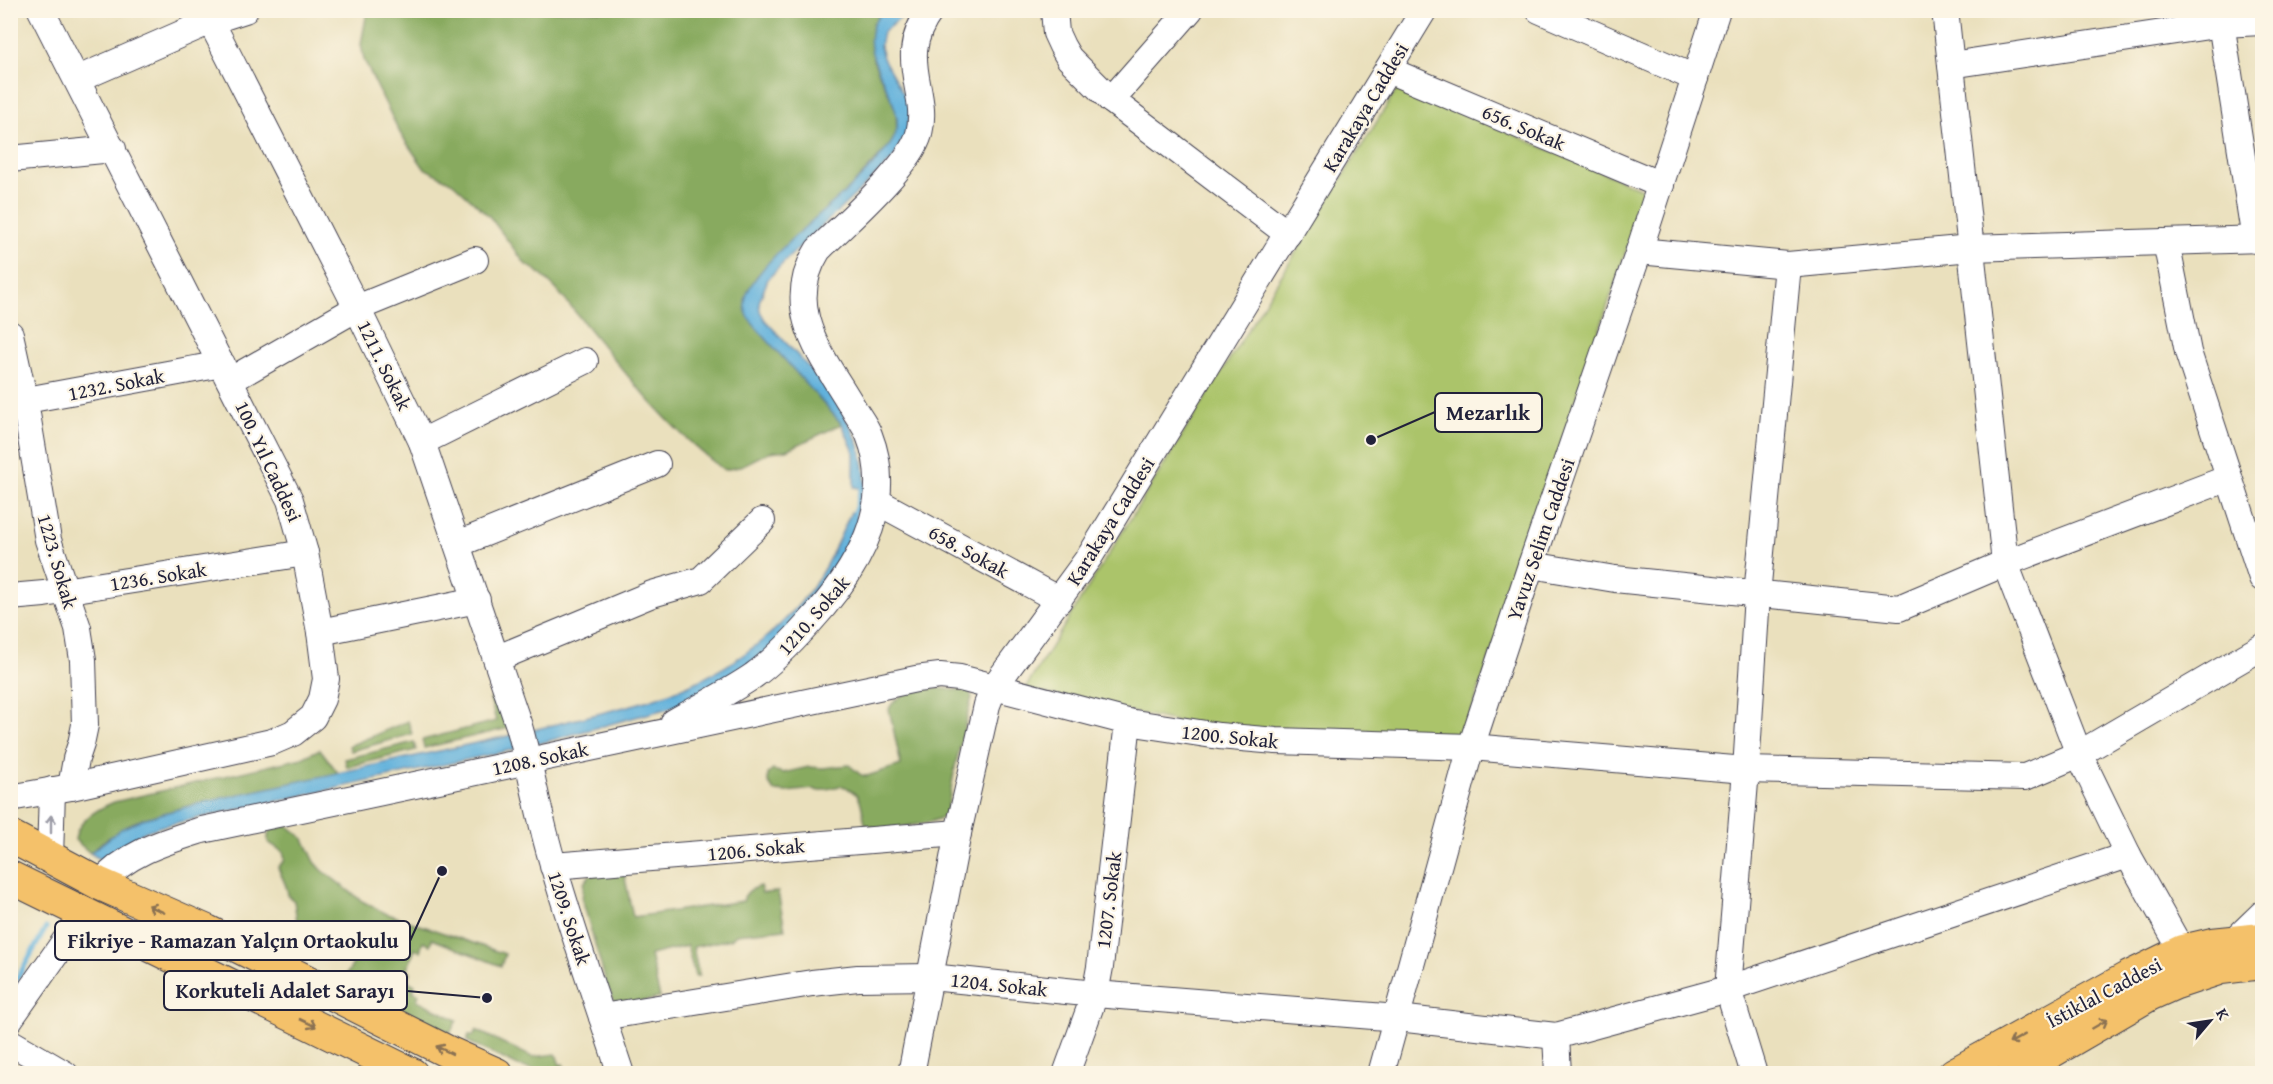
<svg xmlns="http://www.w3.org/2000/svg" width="2273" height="1084" font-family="'Gentium Book Plus',serif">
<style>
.green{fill:#abc46a;stroke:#667352;stroke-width:1.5}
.forest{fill:#88aa5e;stroke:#55664c;stroke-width:1.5}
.water{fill:#61b1dc;stroke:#426a8c;stroke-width:1.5}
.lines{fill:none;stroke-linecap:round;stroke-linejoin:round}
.stream{stroke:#61b1dc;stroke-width:5}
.minor-casing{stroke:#403e4e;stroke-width:28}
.major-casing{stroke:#403e4e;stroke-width:34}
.minor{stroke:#fff;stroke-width:26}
.major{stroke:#f4c16a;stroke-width:32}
.oneway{stroke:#9c9ca7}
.oneway2{stroke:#8b7252}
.labels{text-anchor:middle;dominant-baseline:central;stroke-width:4.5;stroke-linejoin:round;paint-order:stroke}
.street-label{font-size:20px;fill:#22223b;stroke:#fcf5e5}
.leader{fill:none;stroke:#22223b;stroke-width:2}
.callout-dot{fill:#22223b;stroke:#fcf5e5;stroke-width:2}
.callout{fill:#fcf5e5;stroke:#22223b;stroke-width:2}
.callout-label{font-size:21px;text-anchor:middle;font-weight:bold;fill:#22223b}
</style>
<rect width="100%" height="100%" fill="#fcf5e5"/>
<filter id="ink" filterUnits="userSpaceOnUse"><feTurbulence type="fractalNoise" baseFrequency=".0167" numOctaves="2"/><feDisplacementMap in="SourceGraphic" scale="12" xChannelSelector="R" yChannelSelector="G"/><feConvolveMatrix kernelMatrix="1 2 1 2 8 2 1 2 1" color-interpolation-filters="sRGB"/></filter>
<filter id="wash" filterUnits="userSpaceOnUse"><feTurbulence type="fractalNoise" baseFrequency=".008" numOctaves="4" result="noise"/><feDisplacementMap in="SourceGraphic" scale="24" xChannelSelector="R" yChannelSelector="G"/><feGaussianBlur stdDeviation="1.35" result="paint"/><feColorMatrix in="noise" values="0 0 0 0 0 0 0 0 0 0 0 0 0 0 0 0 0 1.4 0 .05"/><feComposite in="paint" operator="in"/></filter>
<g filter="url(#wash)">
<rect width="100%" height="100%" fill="#eae0bd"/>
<!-- green -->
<path class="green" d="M 1399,86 L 1646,191 L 1462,740 L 1212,729 L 1025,689 Z"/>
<!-- forest -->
<g class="forest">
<path d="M 371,11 L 883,11 L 873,23 L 873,60 L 896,110 L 897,134 L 890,145 L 853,185 L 788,244 L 757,276 L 748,292 L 753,324 L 842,424 L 787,450 L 769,452 L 739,467 L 724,470 C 659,422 608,350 556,289 L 536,270 L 526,265 L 490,217 L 453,183 L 424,168 L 400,133 L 364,60 L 361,44 L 366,17 Z"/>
<path d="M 923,687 L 969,691 L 972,697 L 955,767 L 947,811 L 941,818 L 927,823 L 881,830 L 865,824 L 861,803 L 857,795 L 846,787 L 840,786 L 818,791 L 814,789 L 787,792 L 774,791 L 768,782 L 768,774 L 773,770 L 783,773 L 809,767 L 823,768 L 849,765 L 861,775 L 867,776 L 901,765 L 889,709 C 895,696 910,692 923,687 Z"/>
<path d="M 499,697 L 509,728 L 424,748 L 422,740 L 496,721 L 490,699 Z"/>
<path d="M 408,721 L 412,734 L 351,751 L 349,746 Z"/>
<path d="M 414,742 L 416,750 L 347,767 L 345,759 Z"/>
<path d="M 320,749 L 339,774 L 208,801 L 146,818 L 132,823 L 102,842 L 90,853 L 75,840 C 77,820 97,809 114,802 L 302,758 Z"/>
<path d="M 288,826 L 304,839 L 315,862 L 322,870 L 362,901 L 385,913 L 505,954 L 501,966 L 432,939 L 430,945 L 423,942 L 420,951 L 415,949 L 407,969 L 411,972 L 408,981 L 415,985 L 413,991 L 419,994 L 417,1000 L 457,1020 L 450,1033 L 343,980 L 368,940 L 356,938 L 350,932 L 337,931 L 319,923 L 303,926 L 297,921 L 294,901 L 288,896 C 288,886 281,877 278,867 L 285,860 L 283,852 L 268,842 L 268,834 L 272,829 Z"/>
<path d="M 609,871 L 624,873 L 633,917 L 743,901 C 746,891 751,889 760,886 L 762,893 L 778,892 L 785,929 L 736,934 L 731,939 L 693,947 L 699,976 L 695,976 L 687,946 L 650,955 L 660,998 L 617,1006 L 607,986 L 582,899 L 584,883 L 590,875 Z"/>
<path d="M 476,1030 L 532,1057 L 556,1054 L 560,1065 L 563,1064 L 567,1073 L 579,1069 L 582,1073 L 549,1073 L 518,1066 L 467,1041 L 469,1034 L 473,1036 Z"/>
</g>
<!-- water -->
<g class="water">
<path d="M 883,11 L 910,11 L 883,32 L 880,46 L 883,58 L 905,97 L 910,111 L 907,134 L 892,160 L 787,259 L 768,279 L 759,302 L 760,311 L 765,320 C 799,358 840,395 858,443 C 864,458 865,474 866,489 L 854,487 L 854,452 L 842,424 L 753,324 C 749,318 744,311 745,303 C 745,272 828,208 852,186 C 865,174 878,160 889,146 C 919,109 857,67 873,25 C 875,20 880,15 883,11 Z"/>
<path d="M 851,512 L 859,520 L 835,577 L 802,620 L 746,670 L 689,701 L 669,708 L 537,744 L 533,730 C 584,716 639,707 687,686 C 739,664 789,625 819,577 C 832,557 841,534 851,512 Z"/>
<path d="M 513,735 L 516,749 L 162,826 L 144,832 L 101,860 L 90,853 L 121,829 L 146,818 L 208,801 Z"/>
</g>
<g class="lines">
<!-- stream -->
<g class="stream">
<path d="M 852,521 L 863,484"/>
<path d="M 10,991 L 46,928"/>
</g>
</g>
</g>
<g filter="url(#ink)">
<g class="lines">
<defs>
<g id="minor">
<path d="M 205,10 L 357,308 L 422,442 L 519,726 C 532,772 539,818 553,864 C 573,934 598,1004 621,1074"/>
<path d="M 1054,10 L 1056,33 L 1062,46 L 1069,58 L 1111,100 L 1288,234"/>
<path d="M 1539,10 L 1695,78"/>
<path d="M 1945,10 L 2005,563 L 2079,754 L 2128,855 L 2182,951"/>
<path d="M 2219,10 L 2255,240"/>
<path d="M 1951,65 L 2222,24 L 2262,22"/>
<path d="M 1388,70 L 1661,185"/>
<path d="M 78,79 L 211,21 L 245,10"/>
<path d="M 1111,100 L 1190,10"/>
<path d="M 10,159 L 113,149"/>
<path d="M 2166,242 L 2188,352 L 2262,578"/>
<path d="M 1639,251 L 1788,265 L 1971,248 L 2262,239"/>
<path d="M 10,334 L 25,402 L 48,540 L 78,628 L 83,660 L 85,725 L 81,744 L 76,759 L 71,787"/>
<path d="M 231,380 L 357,308 L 475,260"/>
<path d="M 10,403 L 222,364"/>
<path d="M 422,442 L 585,361"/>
<path d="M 878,502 L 1059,600"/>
<path d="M 458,544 L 657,464"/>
<path d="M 1531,565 L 1615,579 L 1899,608 L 2005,563 L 2229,478"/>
<path d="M 10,597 L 44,594 L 305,553"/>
<path d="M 320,632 L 477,600"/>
<path d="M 498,658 L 652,594 L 701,580 L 762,521"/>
<path d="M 674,722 C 700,707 728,693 753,676 C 774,661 792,642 809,623 C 856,572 897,506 869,435 C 866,427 860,419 855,411 C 825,359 780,310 818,250 C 844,224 910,167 919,134 C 930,89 894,59 931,10"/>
<path d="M 10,798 L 71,787 L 272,742 L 293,733 L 313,717 L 322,699 L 326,679 L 320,632 L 305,553 L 290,500 L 41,10"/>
<path d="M 50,858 L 52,790"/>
<path d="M 553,866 L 958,833"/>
<path d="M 100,884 C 126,853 164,842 202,830 L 916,679 L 940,676 L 960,678 L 1128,722 L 1219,736 L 1276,741 L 1471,747 L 1746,770 L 2025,777 L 2079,754 L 2262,647"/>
<path d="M 2234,941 L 2262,914"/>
<path d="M 602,1017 L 812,983 L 858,978 L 931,977 L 1095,994 L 1398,1018 L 1556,1036 L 1728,989 L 2128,855"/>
<path d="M 10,1019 L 84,914"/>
<path d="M 1556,1036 L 1558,1074"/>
<path d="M 10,1042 L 65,1074"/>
<path d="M 911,1074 L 958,833 L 987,705 L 994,687 L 1090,556 L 1424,10"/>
<path d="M 1066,1074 L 1095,994 L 1100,967 L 1128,722"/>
<path d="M 1381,1074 L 1471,747 L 1531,565 L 1639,251 L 1717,10"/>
<path d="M 1754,1074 L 1728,989 L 1746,770 L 1757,595 L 1788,265"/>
</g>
<g id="major">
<path d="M 10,836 L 100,884 L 207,931 L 450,1053 L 497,1074"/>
<path d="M 10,877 L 412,1074"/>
<path d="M 1954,1074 L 2129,977 L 2182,951 L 2212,944 L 2262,939"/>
<path d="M 2013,1074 L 2149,995 L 2176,983 L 2221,968 L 2262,963"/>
</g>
</defs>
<!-- minor casing -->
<use href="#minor" class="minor-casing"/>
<!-- major casing -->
<use href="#major" class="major-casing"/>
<!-- minor -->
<use href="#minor" class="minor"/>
<!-- major -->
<use href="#major" class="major"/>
</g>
<!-- one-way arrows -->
<defs><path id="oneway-shaft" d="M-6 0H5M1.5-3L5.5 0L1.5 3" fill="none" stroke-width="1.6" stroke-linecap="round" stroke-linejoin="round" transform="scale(1.5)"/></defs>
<use class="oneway" href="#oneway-shaft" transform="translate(51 824) rotate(-90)"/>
<g class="oneway2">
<use href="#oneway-shaft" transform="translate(156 909) rotate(-156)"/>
<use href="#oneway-shaft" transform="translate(308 1023) rotate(26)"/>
<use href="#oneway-shaft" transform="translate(2100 1024) rotate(-30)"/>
<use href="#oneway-shaft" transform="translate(2017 1039) rotate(151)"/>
<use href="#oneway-shaft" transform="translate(444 1050) rotate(-154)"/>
</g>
</g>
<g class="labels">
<!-- street labels -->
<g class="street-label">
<text transform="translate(1365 107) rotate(-59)">Karakaya Caddesi</text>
<text transform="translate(1524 127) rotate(23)">656. Sokak</text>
<text transform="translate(385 365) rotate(64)">1211. Sokak</text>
<text transform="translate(116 384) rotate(-11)">1232. Sokak</text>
<text transform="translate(269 461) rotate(65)">100. Yıl Caddesi</text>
<text transform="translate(1110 521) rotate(-58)">Karakaya Caddesi</text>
<text transform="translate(1540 539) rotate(-71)">Yavuz Selim Caddesi</text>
<text transform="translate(969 551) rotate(29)">658. Sokak</text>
<text transform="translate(58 561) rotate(74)">1223. Sokak</text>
<text transform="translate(158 576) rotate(-9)">1236. Sokak</text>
<text transform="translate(813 615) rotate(-49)">1210. Sokak</text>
<text transform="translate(1230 736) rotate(6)">1200. Sokak</text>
<text transform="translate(540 758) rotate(-12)">1208. Sokak</text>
<text transform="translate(756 849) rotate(-5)">1206. Sokak</text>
<text transform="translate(1108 900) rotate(-83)">1207. Sokak</text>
<text transform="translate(570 918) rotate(72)">1209. Sokak</text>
<text transform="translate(999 984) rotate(6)">1204. Sokak</text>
<text transform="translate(2104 992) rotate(-28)">İstiklal Caddesi</text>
</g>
</g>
<!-- callouts -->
<path class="leader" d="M1371 440L1435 412M442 871L410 941M487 998L407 991"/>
<g class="callout-dot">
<circle cx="1371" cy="440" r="6"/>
<circle cx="442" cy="871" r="6"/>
<circle cx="487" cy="998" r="6"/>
</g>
<g class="callout">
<rect x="1435" y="393" width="107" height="39" rx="6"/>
<rect x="55" y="921" width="355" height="39" rx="6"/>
<rect x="164" y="971" width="243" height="39" rx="6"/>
</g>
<g class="callout-label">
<text x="1488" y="420">Mezarlık</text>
<text x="233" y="948">Fikriye - Ramazan Yalçın Ortaokulu</text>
<text x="285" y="998">Korkuteli Adalet Sarayı</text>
</g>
<!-- margin -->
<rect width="2273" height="1084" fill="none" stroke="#fcf5e5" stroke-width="36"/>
<!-- north arrow -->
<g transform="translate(2210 1021) rotate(61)" stroke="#fcf5e5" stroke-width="4.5" paint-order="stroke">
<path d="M0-4.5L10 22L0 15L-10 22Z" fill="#22223b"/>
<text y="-9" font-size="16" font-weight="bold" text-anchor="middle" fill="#22223b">K</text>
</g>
</svg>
